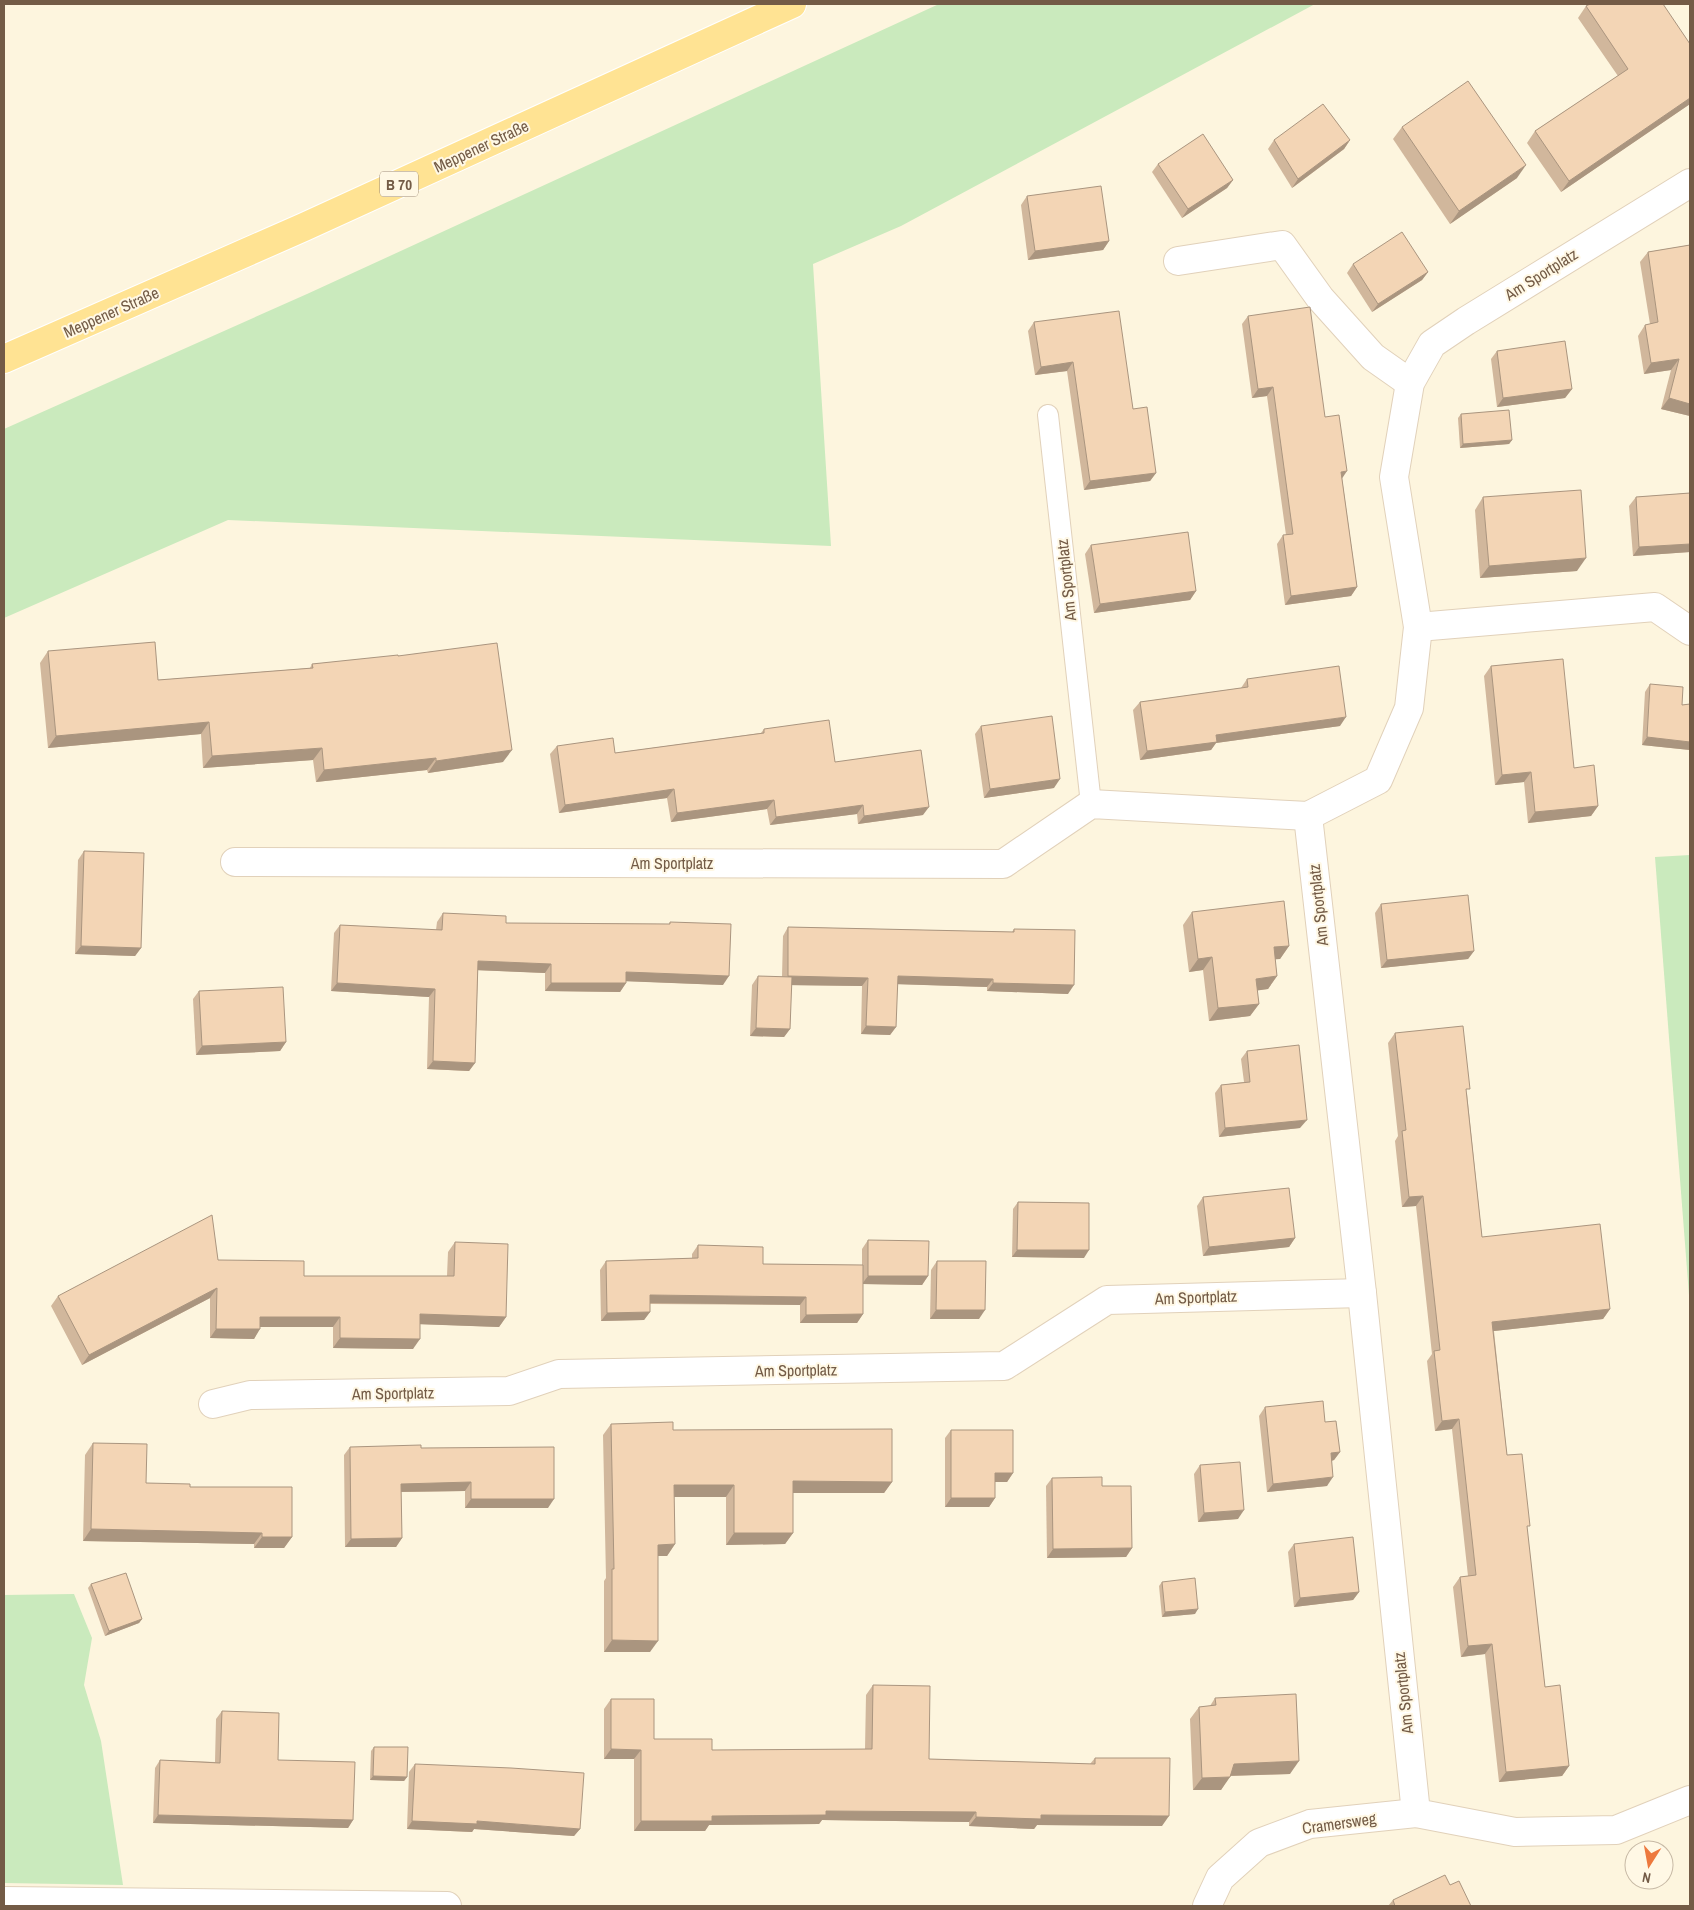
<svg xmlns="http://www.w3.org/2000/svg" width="1694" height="1910" font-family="'Archivo Narrow',sans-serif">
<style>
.green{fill:#caeabd}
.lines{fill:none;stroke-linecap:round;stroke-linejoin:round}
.lane-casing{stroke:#e1d1ba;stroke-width:22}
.street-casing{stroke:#e1d1ba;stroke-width:30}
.primary-casing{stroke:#fff;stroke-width:30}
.lane{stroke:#fff;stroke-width:20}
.street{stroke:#fff;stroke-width:28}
.primary{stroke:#ffe393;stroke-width:28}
.wall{fill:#d1b79c}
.shaded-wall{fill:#aa957f}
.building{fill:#f3d5b5;stroke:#aa957f}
.labels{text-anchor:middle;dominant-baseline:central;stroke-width:4;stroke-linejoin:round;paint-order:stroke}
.shield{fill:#fff8e5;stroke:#9d8a76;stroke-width:1}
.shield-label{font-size:15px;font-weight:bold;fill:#735b46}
.street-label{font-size:16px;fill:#735b46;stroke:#fff8e5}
</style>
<rect width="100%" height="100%" fill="#fdf5de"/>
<!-- green -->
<g class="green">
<path d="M 939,4 L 1315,4 L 901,226 L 813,264 L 831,546 L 228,520 L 4,618 L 4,429 L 307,294 Z"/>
<path d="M 1690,855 L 1690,1308 L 1655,857 Z"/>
<path d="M 74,1594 L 92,1638 L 84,1685 L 101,1741 L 123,1885 L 4,1883 L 4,1595 Z"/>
</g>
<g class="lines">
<defs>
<path id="lane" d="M 1048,415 L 1091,804"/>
<g id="street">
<path d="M 1690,183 L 1466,321 L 1432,344 L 1410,383 L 1394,477 L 1418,627 L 1409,708 L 1378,780 L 1308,816 L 1362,1293 L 1416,1813 L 1515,1832 L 1616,1830 L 1690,1800"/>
<path d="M 1178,261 L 1282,245 L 1320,298 L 1373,357 L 1410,383"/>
<path d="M 1418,627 L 1655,607 L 1690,631"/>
<path d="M 235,862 L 1003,864 L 1091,804 L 1308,816"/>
<path d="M 213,1404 L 250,1395 L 509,1391 L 559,1374 L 1004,1366 L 1107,1300 L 1362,1293"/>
<path d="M 4,1901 L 447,1906"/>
<path d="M 1207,1906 L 1220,1878 L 1259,1843 L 1310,1824 L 1416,1813"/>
</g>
<path id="primary" d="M 4,359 L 304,227 L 792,4"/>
</defs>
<!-- lane casing -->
<use href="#lane" class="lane-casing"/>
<!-- street casing -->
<use href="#street" class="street-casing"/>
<!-- primary casing -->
<use href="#primary" class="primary-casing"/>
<!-- lane -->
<use href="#lane" class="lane"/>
<!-- street -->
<use href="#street" class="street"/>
<!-- primary -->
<use href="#primary" class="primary"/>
</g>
<!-- wall -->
<g class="wall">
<path d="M 1586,6 L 1690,44 L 1690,104 L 1561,192 L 1527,143 L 1535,131 L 1618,76 L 1578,18 Z"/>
<path d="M 1402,127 L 1517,178 L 1450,224 L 1393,139 Z"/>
<path d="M 1274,140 L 1350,140 L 1344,149 L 1292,188 L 1268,149 Z"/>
<path d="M 1158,164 L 1233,180 L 1227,188 L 1182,218 L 1152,172 Z"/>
<path d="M 1027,196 L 1109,241 L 1103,250 L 1028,260 L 1021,205 Z"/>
<path d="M 1690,245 L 1690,416 L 1661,409 L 1671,370 L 1644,374 L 1638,336 L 1645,325 L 1650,324 L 1640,262 L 1648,252 Z"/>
<path d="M 1353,264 L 1428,272 L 1422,280 L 1372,312 L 1347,273 Z"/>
<path d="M 1248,316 L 1325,417 L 1342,478 L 1357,587 L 1351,596 L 1285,605 L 1277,544 L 1283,535 L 1286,535 L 1267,396 L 1252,398 L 1242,324 Z"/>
<path d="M 1034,322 L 1133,409 L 1156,473 L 1150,481 L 1084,490 L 1067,371 L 1035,375 L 1028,331 Z"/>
<path d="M 1497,351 L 1572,389 L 1565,398 L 1497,407 L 1491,359 Z"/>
<path d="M 1461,414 L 1512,440 L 1509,444 L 1460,448 L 1458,418 Z"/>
<path d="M 1690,493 L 1690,552 L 1633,556 L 1629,506 L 1636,497 Z"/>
<path d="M 1483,497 L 1577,571 L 1480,578 L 1475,510 Z"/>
<path d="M 1091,545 L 1196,591 L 1190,600 L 1094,613 L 1085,554 Z"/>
<path d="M 48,651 L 158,680 L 310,668 L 312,664 L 398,656 L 503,762 L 428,773 L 427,770 L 316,782 L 313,760 L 203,768 L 201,734 L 48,748 L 40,663 Z"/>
<path d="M 1491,666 L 1574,768 L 1598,806 L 1591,816 L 1528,823 L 1524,782 L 1495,785 L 1484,676 Z"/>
<path d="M 1247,679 L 1340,726 L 1216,743 L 1211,750 L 1140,760 L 1133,710 L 1140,702 L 1241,688 Z"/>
<path d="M 1650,684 L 1682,705 L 1690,704 L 1690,750 L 1642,745 L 1645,692 Z"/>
<path d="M 981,726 L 1054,788 L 984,798 L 975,734 Z"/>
<path d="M 764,729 L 835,762 L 923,815 L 858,824 L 857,814 L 770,825 L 767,809 L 671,822 L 667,798 L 559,813 L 550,754 L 557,746 L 615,753 L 761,733 Z"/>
<path d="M 84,851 L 141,948 L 135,956 L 75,954 L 78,860 Z"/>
<path d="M 1381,904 L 1474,951 L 1468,959 L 1381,968 L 1375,913 Z"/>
<path d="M 1192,912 L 1289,946 L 1280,959 L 1275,959 L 1277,976 L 1268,989 L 1257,990 L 1259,1004 L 1250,1016 L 1209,1021 L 1203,970 L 1189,972 L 1183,925 Z"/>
<path d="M 443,913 L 506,923 L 669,924 L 670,922 L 723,985 L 626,981 L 626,983 L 620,992 L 545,991 L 545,973 L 478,970 L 475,1063 L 469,1071 L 427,1069 L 429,997 L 331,991 L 334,933 L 340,925 L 436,930 L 437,922 Z"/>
<path d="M 788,927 L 1012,932 L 1014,929 L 1068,994 L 987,991 L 987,987 L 897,984 L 896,1027 L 890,1035 L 861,1034 L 862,986 L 791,985 L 790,1029 L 784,1037 L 750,1036 L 752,985 L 758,976 L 782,977 L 783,936 Z"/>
<path d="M 199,991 L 286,1042 L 280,1051 L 196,1055 L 193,999 Z"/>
<path d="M 1395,1033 L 1467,1094 L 1482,1237 L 1610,1309 L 1603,1319 L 1494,1331 L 1507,1455 L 1527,1530 L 1545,1687 L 1569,1766 L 1562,1776 L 1499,1782 L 1485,1654 L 1461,1657 L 1453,1587 L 1460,1577 L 1468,1576 L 1452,1429 L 1435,1431 L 1427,1361 L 1432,1354 L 1416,1206 L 1402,1207 L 1395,1141 L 1398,1136 L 1388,1043 Z"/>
<path d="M 1247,1051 L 1300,1128 L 1219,1137 L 1215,1093 L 1221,1085 L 1244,1082 L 1241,1059 Z"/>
<path d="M 1203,1197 L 1295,1238 L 1289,1247 L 1203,1256 L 1197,1206 Z"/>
<path d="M 1018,1202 L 1084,1258 L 1012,1257 L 1013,1209 Z"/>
<path d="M 868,1240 L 928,1276 L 922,1285 L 863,1284 L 863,1314 L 857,1323 L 800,1323 L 800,1305 L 650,1304 L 650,1312 L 644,1320 L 601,1321 L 600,1270 L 606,1261 L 692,1258 L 692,1254 L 698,1245 L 763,1264 L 862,1265 L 862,1249 Z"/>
<path d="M 455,1242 L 506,1317 L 499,1327 L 420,1324 L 413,1349 L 333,1348 L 333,1327 L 260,1327 L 254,1339 L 210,1338 L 210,1298 L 82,1365 L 51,1306 L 58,1296 L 218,1260 L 304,1276 L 447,1276 L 448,1252 Z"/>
<path d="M 937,1261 L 979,1319 L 930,1319 L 931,1270 Z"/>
<path d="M 1265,1407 L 1325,1422 L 1340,1452 L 1334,1460 L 1332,1461 L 1327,1486 L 1267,1492 L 1259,1416 Z"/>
<path d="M 611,1424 L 673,1430 L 892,1482 L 884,1493 L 793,1493 L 793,1533 L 785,1544 L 726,1545 L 726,1497 L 674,1497 L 675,1544 L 667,1556 L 658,1556 L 650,1652 L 604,1652 L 604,1581 L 606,1578 L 603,1435 Z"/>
<path d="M 951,1430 L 1013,1473 L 1007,1482 L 995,1482 L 995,1498 L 989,1507 L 945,1507 L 945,1438 Z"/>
<path d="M 93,1443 L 146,1483 L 190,1487 L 292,1537 L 284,1548 L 254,1548 L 254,1544 L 83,1541 L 85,1455 Z"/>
<path d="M 350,1447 L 421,1448 L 548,1508 L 465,1508 L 465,1491 L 401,1492 L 402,1538 L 396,1547 L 345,1547 L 344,1455 Z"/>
<path d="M 1200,1465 L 1238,1519 L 1198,1522 L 1194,1474 Z"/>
<path d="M 1052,1478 L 1102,1486 L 1132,1548 L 1126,1557 L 1047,1558 L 1046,1486 Z"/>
<path d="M 1294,1544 L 1359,1592 L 1353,1600 L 1294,1607 L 1288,1552 Z"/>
<path d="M 1162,1582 L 1195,1614 L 1162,1617 L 1159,1586 Z"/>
<path d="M 91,1584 L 142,1619 L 139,1623 L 105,1636 L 88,1588 Z"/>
<path d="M 873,1685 L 929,1759 L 1090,1764 L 1095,1758 L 1162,1826 L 1037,1825 L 1034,1829 L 969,1826 L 969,1822 L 822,1820 L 819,1824 L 709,1825 L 705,1831 L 634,1831 L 634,1759 L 604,1759 L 604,1709 L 611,1699 L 654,1739 L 712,1750 L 865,1749 L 866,1695 Z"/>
<path d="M 1215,1698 L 1290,1774 L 1230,1776 L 1221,1790 L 1193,1790 L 1190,1719 L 1199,1707 L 1210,1706 Z"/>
<path d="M 222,1711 L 278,1760 L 353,1820 L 348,1828 L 153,1823 L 155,1768 L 160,1760 L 215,1762 L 216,1719 Z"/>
<path d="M 374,1747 L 407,1777 L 404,1781 L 370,1780 L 371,1751 Z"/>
<path d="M 415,1764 L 580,1829 L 574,1836 L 474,1829 L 472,1832 L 407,1829 L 409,1772 Z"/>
<path d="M 1450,1885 L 1471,1906 L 1388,1906 L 1393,1900 Z"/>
</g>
<!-- shaded-wall -->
<g class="shaded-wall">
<path d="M 1690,98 L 1690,104 L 1561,192 L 1569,181 Z"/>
<path d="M 1350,140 L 1344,149 L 1292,188 L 1298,179 Z"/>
<path d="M 1526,165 L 1517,178 L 1450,224 L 1459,211 Z"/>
<path d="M 1233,180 L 1227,188 L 1182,218 L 1188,209 Z"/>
<path d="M 1109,241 L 1103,250 L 1028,260 L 1035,251 Z"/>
<path d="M 1428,272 L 1422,280 L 1372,312 L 1378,304 Z"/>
<path d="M 1679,359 L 1671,370 L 1644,374 L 1651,363 Z"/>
<path d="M 1073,362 L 1067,371 L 1035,375 L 1041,367 Z"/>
<path d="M 1273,387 L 1267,396 L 1252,398 L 1258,389 Z"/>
<path d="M 1572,389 L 1565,398 L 1497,407 L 1503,398 Z"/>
<path d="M 1669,398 L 1690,404 L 1690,416 L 1661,409 Z"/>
<path d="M 1512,440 L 1509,444 L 1460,448 L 1463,444 Z"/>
<path d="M 1347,471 L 1341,480 L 1341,472 Z"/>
<path d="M 1156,473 L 1150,481 L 1084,490 L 1090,481 Z"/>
<path d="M 1690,544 L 1690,552 L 1633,556 L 1639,547 Z"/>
<path d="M 1586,558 L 1577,571 L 1480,578 L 1489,566 Z"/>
<path d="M 1357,587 L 1351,596 L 1285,605 L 1291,596 Z"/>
<path d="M 1196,591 L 1190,600 L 1094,613 L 1100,604 Z"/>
<path d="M 1346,717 L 1340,726 L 1216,743 L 1211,750 L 1140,760 L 1147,751 L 1216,735 Z"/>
<path d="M 209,722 L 201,734 L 48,748 L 56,736 Z"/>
<path d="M 1647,737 L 1690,742 L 1690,750 L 1642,745 Z"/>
<path d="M 322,748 L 313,760 L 203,768 L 212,756 Z"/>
<path d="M 512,750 L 503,762 L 428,773 L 436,761 Z"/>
<path d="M 436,758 L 427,770 L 316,782 L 324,770 Z"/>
<path d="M 1531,772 L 1524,782 L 1495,785 L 1502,775 Z"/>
<path d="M 1060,779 L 1054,788 L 984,798 L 990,789 Z"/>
<path d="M 674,789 L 667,798 L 559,813 L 565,805 Z"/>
<path d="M 774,800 L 767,809 L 671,822 L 677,813 Z"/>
<path d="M 863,805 L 857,814 L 770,825 L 776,817 Z"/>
<path d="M 1598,806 L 1591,816 L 1528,823 L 1535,812 Z"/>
<path d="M 929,807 L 923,815 L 858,824 L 864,816 Z"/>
<path d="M 81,946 L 141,948 L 135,956 L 75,954 Z"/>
<path d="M 1289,946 L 1280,959 L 1265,960 L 1274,947 Z"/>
<path d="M 1474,951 L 1468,959 L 1381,968 L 1387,960 Z"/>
<path d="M 1212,957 L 1203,970 L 1189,972 L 1198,959 Z"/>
<path d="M 478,961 L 551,964 L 545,973 L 472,970 Z"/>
<path d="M 626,972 L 729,976 L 723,985 L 620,981 Z"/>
<path d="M 788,976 L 868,978 L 862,986 L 782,985 Z"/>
<path d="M 898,976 L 993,979 L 987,987 L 892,984 Z"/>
<path d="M 1277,976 L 1268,989 L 1247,992 L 1256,979 Z"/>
<path d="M 337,983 L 435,989 L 429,997 L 331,991 Z"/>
<path d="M 551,983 L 626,983 L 620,992 L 545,991 Z"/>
<path d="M 993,983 L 1074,985 L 1068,994 L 987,991 Z"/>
<path d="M 1259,1004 L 1250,1016 L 1209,1021 L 1218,1008 Z"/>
<path d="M 866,1026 L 896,1027 L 890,1035 L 861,1034 Z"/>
<path d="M 756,1028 L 790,1029 L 784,1037 L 750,1036 Z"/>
<path d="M 286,1042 L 280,1051 L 196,1055 L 202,1046 Z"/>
<path d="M 433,1061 L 475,1063 L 469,1071 L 427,1069 Z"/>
<path d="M 1307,1120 L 1300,1128 L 1219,1137 L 1225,1128 Z"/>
<path d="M 1423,1196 L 1416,1206 L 1402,1207 L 1409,1197 Z"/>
<path d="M 1295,1238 L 1289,1247 L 1203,1256 L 1209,1247 Z"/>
<path d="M 1017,1250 L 1089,1250 L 1084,1258 L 1012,1257 Z"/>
<path d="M 868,1276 L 928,1276 L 922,1285 L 862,1284 Z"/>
<path d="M 217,1288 L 210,1298 L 82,1365 L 89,1355 Z"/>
<path d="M 650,1295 L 806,1297 L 800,1305 L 644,1303 Z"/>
<path d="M 1610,1309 L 1603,1319 L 1485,1332 L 1492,1322 Z"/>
<path d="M 936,1310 L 985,1310 L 979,1319 L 930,1319 Z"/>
<path d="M 650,1312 L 644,1320 L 601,1321 L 607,1313 Z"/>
<path d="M 420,1314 L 506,1317 L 499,1327 L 414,1324 Z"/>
<path d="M 863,1314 L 857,1323 L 800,1323 L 806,1315 Z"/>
<path d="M 260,1317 L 340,1317 L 333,1327 L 254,1327 Z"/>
<path d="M 216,1329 L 260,1329 L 254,1339 L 210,1338 Z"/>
<path d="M 340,1338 L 420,1339 L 413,1349 L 333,1348 Z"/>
<path d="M 1459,1419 L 1452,1429 L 1435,1431 L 1442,1421 Z"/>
<path d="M 1340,1452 L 1334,1460 L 1325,1462 L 1331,1453 Z"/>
<path d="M 995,1473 L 1013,1473 L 1007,1482 L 989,1482 Z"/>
<path d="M 1333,1477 L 1327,1486 L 1267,1492 L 1273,1484 Z"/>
<path d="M 793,1481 L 892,1482 L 884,1493 L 785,1493 Z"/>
<path d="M 471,1482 L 465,1491 L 395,1492 L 401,1484 Z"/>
<path d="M 674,1485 L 734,1485 L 726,1497 L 666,1497 Z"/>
<path d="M 951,1498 L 995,1498 L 989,1507 L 945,1507 Z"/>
<path d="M 471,1499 L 554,1499 L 548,1508 L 465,1508 Z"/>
<path d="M 1244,1510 L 1238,1519 L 1198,1522 L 1204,1513 Z"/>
<path d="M 91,1529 L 262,1533 L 254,1544 L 83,1541 Z"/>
<path d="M 734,1533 L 793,1533 L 785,1544 L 726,1545 Z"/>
<path d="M 262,1537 L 292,1537 L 284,1548 L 254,1548 Z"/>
<path d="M 402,1538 L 396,1547 L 345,1547 L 351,1539 Z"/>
<path d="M 675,1544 L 667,1556 L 650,1556 L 658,1545 Z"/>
<path d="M 1132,1548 L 1126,1557 L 1047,1558 L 1053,1549 Z"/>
<path d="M 1359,1592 L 1353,1600 L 1294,1607 L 1300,1598 Z"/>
<path d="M 1198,1609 L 1195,1614 L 1162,1617 L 1165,1612 Z"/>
<path d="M 142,1619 L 139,1623 L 105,1636 L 109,1631 Z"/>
<path d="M 612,1640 L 658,1641 L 650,1652 L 604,1652 Z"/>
<path d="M 1492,1644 L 1485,1654 L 1461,1657 L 1468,1646 Z"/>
<path d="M 611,1749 L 641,1750 L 634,1759 L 604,1759 Z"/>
<path d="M 1299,1761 L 1290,1774 L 1225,1776 L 1234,1764 Z"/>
<path d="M 1569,1766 L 1562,1776 L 1499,1782 L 1506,1772 Z"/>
<path d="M 373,1776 L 407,1777 L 404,1781 L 370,1780 Z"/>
<path d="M 1230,1777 L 1221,1790 L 1193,1790 L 1202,1778 Z"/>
<path d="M 826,1811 L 976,1812 L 969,1822 L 822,1820 L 819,1824 L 709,1825 L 705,1831 L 634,1831 L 641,1821 L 712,1816 Z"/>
<path d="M 158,1815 L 353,1820 L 348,1828 L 153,1823 Z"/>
<path d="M 1041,1815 L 1169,1816 L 1162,1826 L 1037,1825 L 1034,1829 L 969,1826 L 976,1817 Z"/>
<path d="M 412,1821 L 477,1821 L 580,1829 L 574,1836 L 474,1829 L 472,1832 L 407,1829 Z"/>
</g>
<!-- building -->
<g class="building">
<path d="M 1590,4 L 1663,4 L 1690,44 L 1690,98 L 1569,181 L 1535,131 L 1628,69 L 1586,6 Z"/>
<path d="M 1468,81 L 1526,165 L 1459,211 L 1402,127 Z"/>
<path d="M 1323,104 L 1350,140 L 1298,179 L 1274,140 Z"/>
<path d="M 1203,134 L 1233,180 L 1188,209 L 1158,164 Z"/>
<path d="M 1101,186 L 1109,241 L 1035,251 L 1027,196 Z"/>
<path d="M 1402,232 L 1428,272 L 1378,304 L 1353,264 Z"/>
<path d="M 1690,245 L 1690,404 L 1669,398 L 1679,359 L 1651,363 L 1645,325 L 1658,322 L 1648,252 Z"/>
<path d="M 1310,307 L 1325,417 L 1339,415 L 1347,471 L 1341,472 L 1357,587 L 1291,596 L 1283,535 L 1293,534 L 1273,387 L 1258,389 L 1248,316 Z"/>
<path d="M 1119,311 L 1133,409 L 1147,407 L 1156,473 L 1090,481 L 1073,362 L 1041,367 L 1034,322 Z"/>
<path d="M 1565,341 L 1572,389 L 1503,398 L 1497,351 Z"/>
<path d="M 1509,410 L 1512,440 L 1463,444 L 1461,414 Z"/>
<path d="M 1581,490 L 1586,558 L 1489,566 L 1483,497 Z"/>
<path d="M 1690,493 L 1690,544 L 1639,547 L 1636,497 Z"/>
<path d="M 1188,532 L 1196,591 L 1100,604 L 1091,545 Z"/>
<path d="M 155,642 L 158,680 L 313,668 L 312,664 L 398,655 L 398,656 L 497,643 L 512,750 L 436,761 L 436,758 L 324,770 L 322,748 L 212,756 L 209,722 L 56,736 L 48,651 Z"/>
<path d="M 1563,659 L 1574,768 L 1594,765 L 1598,806 L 1535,812 L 1531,772 L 1502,775 L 1491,666 Z"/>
<path d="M 1339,666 L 1346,717 L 1216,735 L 1217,742 L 1147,751 L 1140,702 L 1248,687 L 1247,679 Z"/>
<path d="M 1650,684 L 1683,687 L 1682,705 L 1690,704 L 1690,742 L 1647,737 Z"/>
<path d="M 1052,716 L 1060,779 L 990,789 L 981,726 Z"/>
<path d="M 829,720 L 835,762 L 921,750 L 929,807 L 864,816 L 863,805 L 776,817 L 774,800 L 677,813 L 674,789 L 565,805 L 557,746 L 613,738 L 615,753 L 764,733 L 764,729 Z"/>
<path d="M 84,851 L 144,853 L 141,948 L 81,946 Z"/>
<path d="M 1468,895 L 1474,951 L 1387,960 L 1381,904 Z"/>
<path d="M 1284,901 L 1289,946 L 1274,947 L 1277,976 L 1256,979 L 1259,1004 L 1218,1008 L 1212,957 L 1198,959 L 1192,912 Z"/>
<path d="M 443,913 L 506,916 L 506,923 L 670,924 L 670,922 L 731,924 L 729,976 L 626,972 L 626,983 L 551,983 L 551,964 L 478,961 L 475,1063 L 433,1061 L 435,989 L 337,983 L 340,925 L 442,930 Z"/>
<path d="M 788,927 L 1014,932 L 1014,929 L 1075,930 L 1074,985 L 993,983 L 993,979 L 898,976 L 896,1027 L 866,1026 L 868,978 L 788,976 Z"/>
<path d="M 758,976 L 792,977 L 790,1029 L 756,1028 Z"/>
<path d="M 283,987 L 286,1042 L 202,1046 L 199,991 Z"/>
<path d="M 1463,1026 L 1470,1089 L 1466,1089 L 1482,1237 L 1600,1224 L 1610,1309 L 1492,1322 L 1507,1455 L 1522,1454 L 1530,1526 L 1527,1526 L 1545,1687 L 1560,1685 L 1569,1766 L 1506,1772 L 1492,1644 L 1468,1646 L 1460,1577 L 1476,1575 L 1459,1419 L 1442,1421 L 1434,1351 L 1440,1350 L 1423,1196 L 1409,1197 L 1402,1131 L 1406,1130 L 1395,1033 Z"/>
<path d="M 1299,1045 L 1307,1120 L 1225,1128 L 1221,1085 L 1250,1082 L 1247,1051 Z"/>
<path d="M 1289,1188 L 1295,1238 L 1209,1247 L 1203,1197 Z"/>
<path d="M 1018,1202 L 1089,1203 L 1089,1250 L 1017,1250 Z"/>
<path d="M 212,1215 L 218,1260 L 304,1261 L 304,1276 L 454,1276 L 455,1242 L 508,1244 L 506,1317 L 420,1314 L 420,1339 L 340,1338 L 340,1317 L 260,1317 L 260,1329 L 216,1329 L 217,1288 L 89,1355 L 58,1296 Z"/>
<path d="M 868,1240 L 929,1241 L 928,1276 L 868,1276 Z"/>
<path d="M 698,1245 L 763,1247 L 763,1264 L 863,1265 L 863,1314 L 806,1315 L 806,1297 L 650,1295 L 650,1312 L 607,1313 L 606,1261 L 698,1258 Z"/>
<path d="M 937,1261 L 986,1261 L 985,1310 L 936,1310 Z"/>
<path d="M 1323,1401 L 1325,1422 L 1336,1421 L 1340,1452 L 1331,1453 L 1333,1477 L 1273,1484 L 1265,1407 Z"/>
<path d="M 673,1422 L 673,1430 L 892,1429 L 892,1482 L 793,1481 L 793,1533 L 734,1533 L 734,1485 L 674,1485 L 675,1544 L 658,1545 L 658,1641 L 612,1640 L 612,1569 L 614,1569 L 611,1424 Z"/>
<path d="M 951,1430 L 1013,1430 L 1013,1473 L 995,1473 L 995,1498 L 951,1498 Z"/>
<path d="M 93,1443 L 147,1444 L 146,1483 L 190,1484 L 190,1487 L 292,1487 L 292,1537 L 262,1537 L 262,1533 L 91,1529 Z"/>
<path d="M 421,1445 L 421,1448 L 554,1447 L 554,1499 L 471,1499 L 471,1482 L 401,1484 L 402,1538 L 351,1539 L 350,1447 Z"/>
<path d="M 1240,1462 L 1244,1510 L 1204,1513 L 1200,1465 Z"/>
<path d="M 1102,1477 L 1102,1486 L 1131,1486 L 1132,1548 L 1053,1549 L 1052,1478 Z"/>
<path d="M 1353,1537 L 1359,1592 L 1300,1598 L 1294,1544 Z"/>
<path d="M 126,1573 L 142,1619 L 109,1631 L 91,1584 Z"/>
<path d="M 1195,1578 L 1198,1609 L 1165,1612 L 1162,1582 Z"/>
<path d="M 873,1685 L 930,1686 L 929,1759 L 1095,1764 L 1095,1758 L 1170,1758 L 1169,1816 L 1041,1815 L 1041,1819 L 976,1817 L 976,1812 L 826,1811 L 826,1815 L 712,1816 L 712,1821 L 641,1821 L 641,1750 L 611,1749 L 611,1699 L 654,1699 L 654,1739 L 712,1739 L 712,1750 L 872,1749 Z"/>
<path d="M 1296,1694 L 1299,1761 L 1234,1764 L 1230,1777 L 1202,1778 L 1199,1707 L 1216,1705 L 1215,1698 Z"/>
<path d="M 222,1711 L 279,1713 L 278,1760 L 355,1762 L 353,1820 L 158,1815 L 160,1760 L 220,1763 Z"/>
<path d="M 374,1747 L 408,1747 L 407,1777 L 373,1776 Z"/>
<path d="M 415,1764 L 511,1768 L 584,1773 L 580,1829 L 477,1821 L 477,1824 L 412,1821 Z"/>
<path d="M 1445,1875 L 1450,1885 L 1459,1881 L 1471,1906 L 1395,1906 L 1393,1900 Z"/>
</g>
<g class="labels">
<!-- shield labels -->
<rect class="shield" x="380" y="171.5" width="38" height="25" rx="4"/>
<g class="shield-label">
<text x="399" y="184">B 70</text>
</g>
<!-- street labels -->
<g class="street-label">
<text transform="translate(481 146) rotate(-25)">Meppener Straße</text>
<text transform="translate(1541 274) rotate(-32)">Am Sportplatz</text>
<text transform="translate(111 312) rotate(-24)">Meppener Straße</text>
<text transform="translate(1066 580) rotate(-96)">Am Sportplatz</text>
<text x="672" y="863">Am Sportplatz</text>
<text transform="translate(1318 905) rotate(-96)">Am Sportplatz</text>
<text transform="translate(1196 1297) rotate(-2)">Am Sportplatz</text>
<text transform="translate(796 1370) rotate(-1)">Am Sportplatz</text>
<text transform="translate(393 1393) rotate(-1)">Am Sportplatz</text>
<text transform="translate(1403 1693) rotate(-96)">Am Sportplatz</text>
<text transform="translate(1339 1823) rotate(-8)">Cramersweg</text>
</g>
</g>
<!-- border -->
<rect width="1694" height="1910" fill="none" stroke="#735b46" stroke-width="10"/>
<!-- north arrow -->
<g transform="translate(1649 1865) rotate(191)"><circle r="24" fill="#fff8e5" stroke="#c7b9a5"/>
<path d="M0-4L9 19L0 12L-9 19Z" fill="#ed793e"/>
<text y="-8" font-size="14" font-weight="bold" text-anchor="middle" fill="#735b46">N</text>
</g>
</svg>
